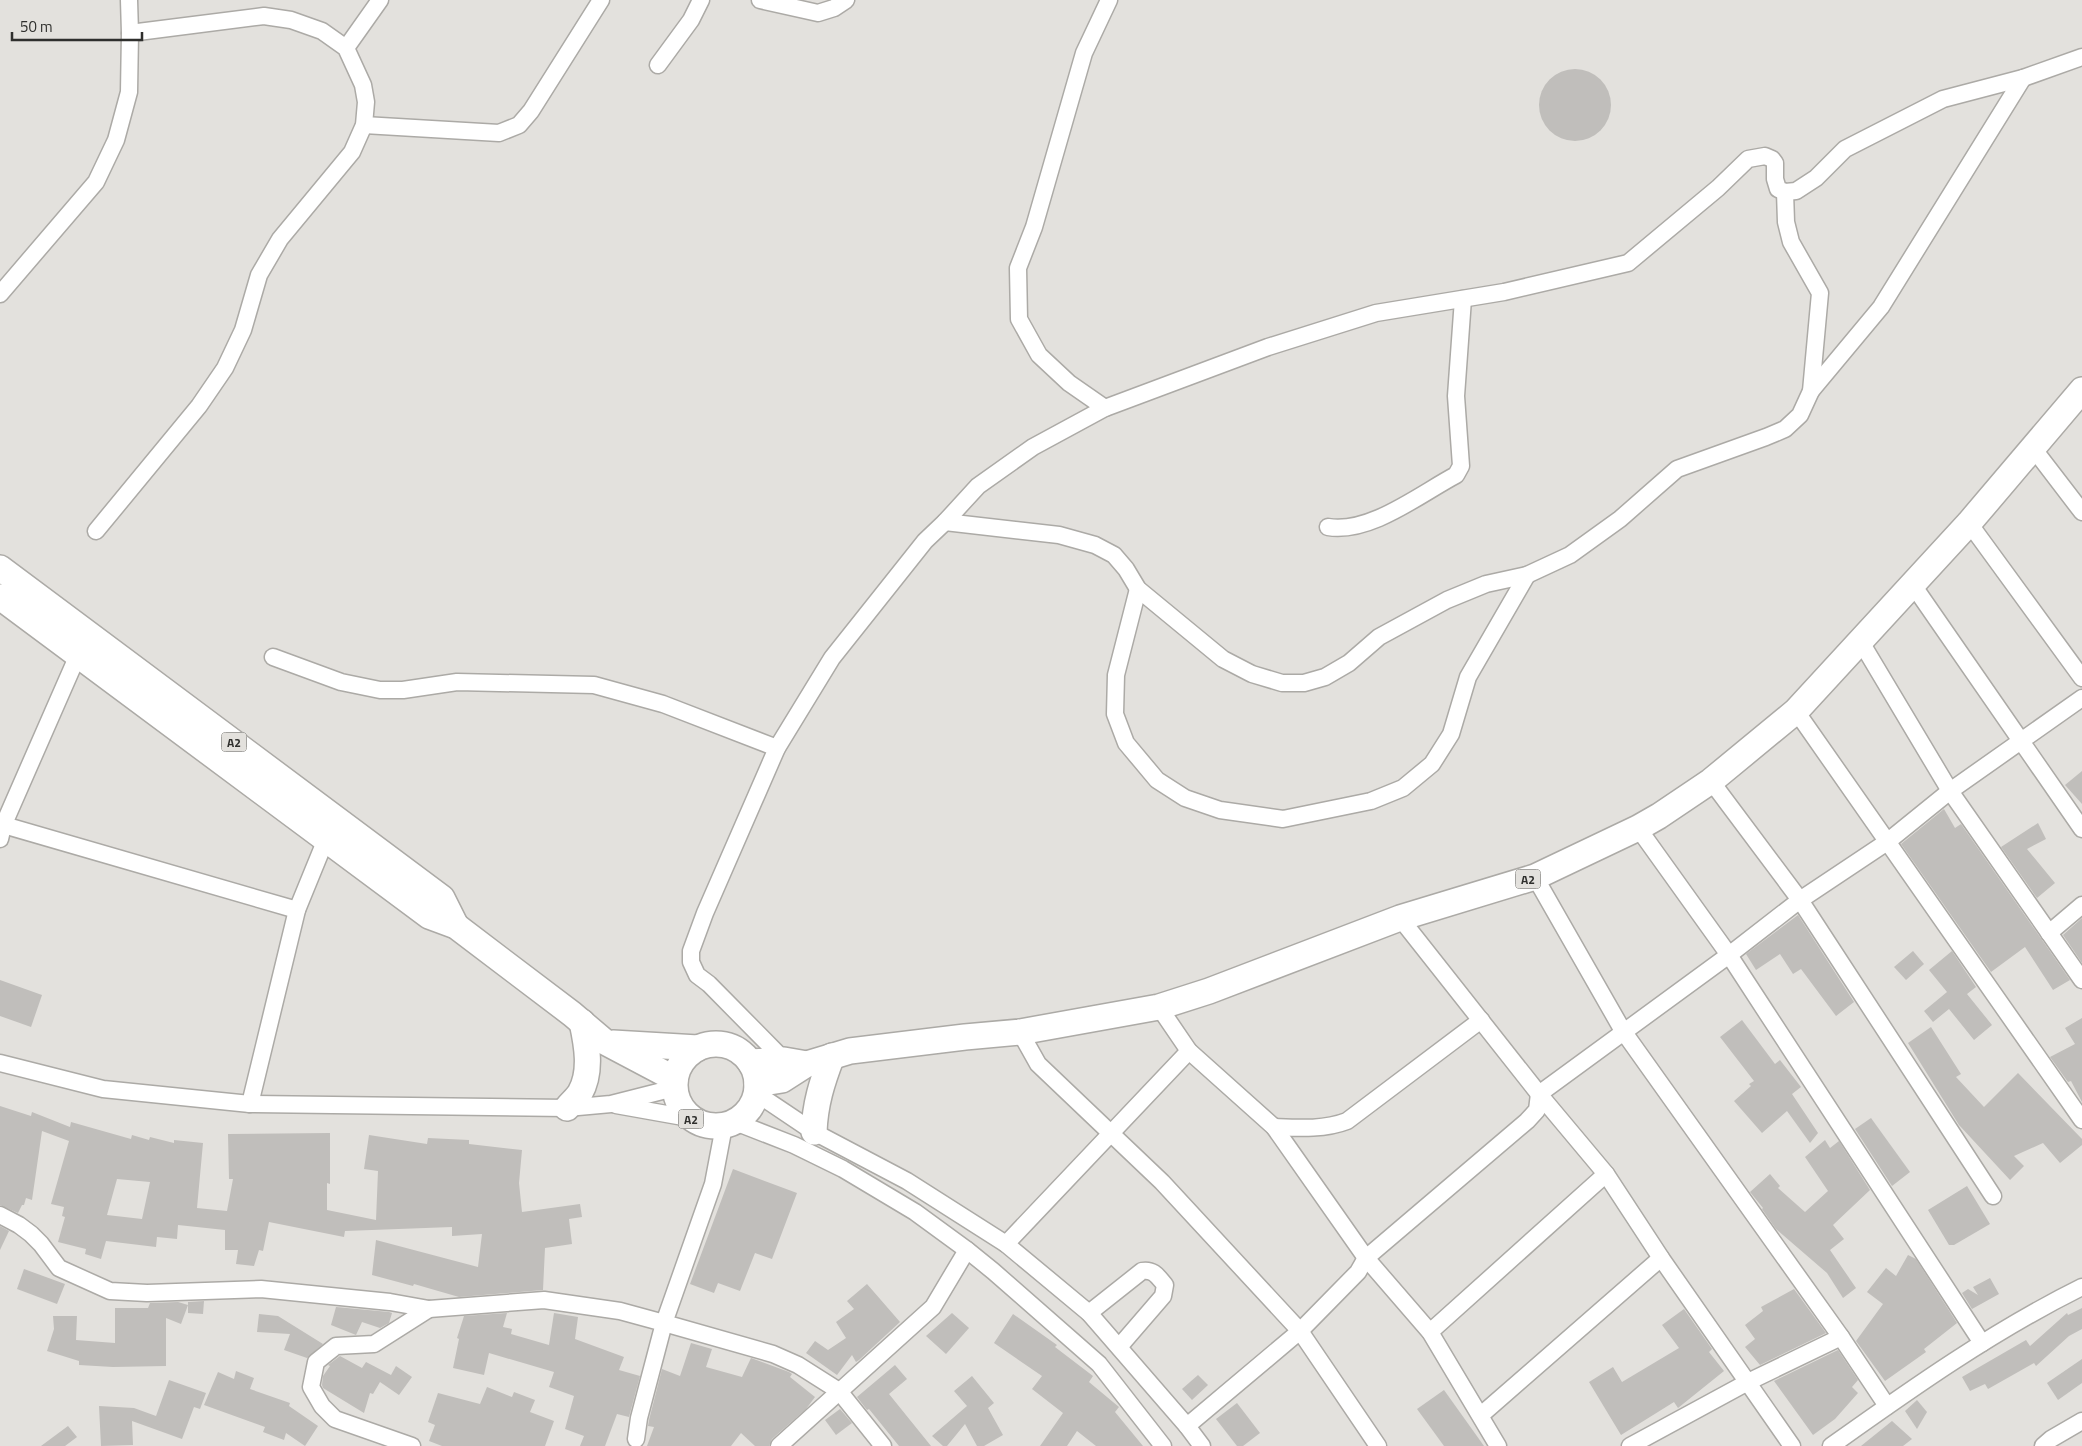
<svg xmlns="http://www.w3.org/2000/svg" width="2082" height="1446" font-family="'Titillium Web',sans-serif">
<style>
.building{fill:#c0bebb;fill-rule:evenodd}
.lines{fill:none;stroke-linecap:round;stroke-linejoin:round}
.minor-casing{stroke:#acaaa6;stroke-width:19}
.highway-casing{stroke:#acaaa6;stroke-width:28}
.minor{stroke:#fff;stroke-width:16}
.highway{stroke:#fff;stroke-width:25}
.labels{text-anchor:middle;dominant-baseline:central;stroke-width:5;stroke-linejoin:round;paint-order:stroke}
.shield{fill:#e3e1dd;stroke:#656462;stroke-width:1}
.shield-label{font-size:12px;font-weight:bold;fill:#2f2f2d}
</style>
<rect width="100%" height="100%" fill="#e3e1dd"/>
<!-- building -->
<g class="building">
<circle cx="1575" cy="105" r="36"/>
<path d="M 2082,771 L 2082,804 L 2065,785 Z"/>
<path d="M 1944,809 L 1955,828 L 1961,824 L 2070,980 L 2053,990 L 2025,947 L 1991,972 L 1901,844 Z"/>
<path d="M 2038,823 L 2046,839 L 2027,849 L 2055,883 L 2037,898 L 2001,847 Z"/>
<path d="M 1798,915 L 1854,1002 L 1836,1016 L 1801,969 L 1793,974 L 1780,954 L 1756,970 L 1746,954 Z"/>
<path d="M 2082,918 L 2082,963 L 2063,935 Z"/>
<path d="M 1913,951 L 1924,964 L 1906,980 L 1894,967 Z"/>
<path d="M 1952,951 L 1976,987 L 1967,994 L 1992,1025 L 1974,1040 L 1949,1009 L 1933,1022 L 1924,1011 L 1947,992 L 1929,970 Z"/>
<path d="M 0,980 L 42,995 L 31,1027 L 0,1016 Z"/>
<path d="M 2082,1018 L 2082,1102 L 2071,1081 L 2068,1082 L 2050,1057 L 2075,1044 L 2065,1028 Z"/>
<path d="M 1742,1020 L 1775,1064 L 1780,1060 L 1801,1087 L 1792,1094 L 1818,1133 L 1810,1143 L 1787,1111 L 1762,1133 L 1734,1101 L 1751,1086 L 1749,1084 L 1754,1081 L 1720,1037 Z"/>
<path d="M 1931,1027 L 1961,1074 L 1956,1077 L 1984,1107 L 2018,1073 L 2082,1139 L 2082,1145 L 2060,1163 L 2043,1143 L 2014,1156 L 2024,1166 L 2010,1180 L 1959,1125 L 1908,1043 Z"/>
<path d="M 0,1106 L 31,1116 L 32,1112 L 70,1127 L 71,1122 L 131,1139 L 132,1135 L 149,1140 L 150,1137 L 174,1143 L 174,1140 L 203,1143 L 197,1208 L 227,1211 L 233,1179 L 229,1179 L 228,1134 L 330,1133 L 330,1184 L 327,1183 L 327,1210 L 376,1220 L 378,1171 L 364,1169 L 369,1135 L 427,1144 L 428,1138 L 469,1140 L 469,1144 L 522,1150 L 519,1183 L 522,1212 L 580,1204 L 582,1217 L 569,1219 L 572,1244 L 545,1248 L 543,1290 L 459,1297 L 414,1284 L 413,1286 L 372,1275 L 376,1240 L 478,1267 L 482,1234 L 452,1236 L 452,1227 L 345,1231 L 344,1237 L 269,1222 L 263,1251 L 259,1250 L 254,1266 L 236,1264 L 238,1250 L 225,1250 L 225,1230 L 178,1225 L 177,1239 L 157,1237 L 156,1247 L 106,1241 L 101,1259 L 85,1254 L 86,1249 L 58,1242 L 65,1217 L 62,1216 L 64,1207 L 51,1204 L 69,1141 L 42,1131 L 32,1200 L 26,1198 L 24,1205 L 22,1205 L 18,1213 L 0,1205 ZM 117,1179 L 150,1182 L 142,1219 L 107,1215 Z"/>
<path d="M 1871,1118 L 1910,1172 L 1892,1186 L 1855,1129 Z"/>
<path d="M 1825,1140 L 1830,1148 L 1839,1141 L 1870,1190 L 1833,1225 L 1844,1239 L 1830,1250 L 1856,1288 L 1843,1298 L 1827,1273 L 1776,1229 L 1762,1209 L 1763,1208 L 1750,1192 L 1770,1174 L 1780,1186 L 1778,1188 L 1805,1212 L 1828,1191 L 1805,1157 Z"/>
<path d="M 733,1169 L 797,1193 L 772,1259 L 755,1253 L 740,1291 L 718,1283 L 714,1293 L 690,1284 Z"/>
<path d="M 1967,1186 L 1990,1224 L 1954,1245 L 1949,1245 L 1928,1210 Z"/>
<path d="M 0,1226 L 9,1231 L 0,1250 Z"/>
<path d="M 1908,1255 L 1916,1259 L 1957,1323 L 1924,1349 L 1926,1352 L 1885,1381 L 1856,1341 L 1883,1304 L 1867,1292 L 1886,1268 L 1896,1276 Z"/>
<path d="M 24,1269 L 65,1284 L 57,1304 L 17,1289 Z"/>
<path d="M 1990,1278 L 1999,1294 L 1972,1309 L 1962,1293 L 1968,1289 L 1978,1295 L 1973,1287 Z"/>
<path d="M 867,1284 L 900,1322 L 859,1360 L 856,1362 L 852,1355 L 837,1375 L 806,1353 L 815,1341 L 828,1350 L 846,1338 L 836,1322 L 854,1309 L 847,1301 Z"/>
<path d="M 1794,1289 L 1826,1333 L 1760,1365 L 1745,1347 L 1755,1339 L 1745,1325 L 1763,1311 L 1761,1307 Z"/>
<path d="M 204,1301 L 203,1314 L 188,1313 L 188,1302 Z"/>
<path d="M 178,1302 L 188,1305 L 181,1324 L 166,1318 L 166,1366 L 113,1367 L 79,1365 L 79,1361 L 47,1351 L 54,1329 L 53,1316 L 77,1316 L 76,1340 L 115,1343 L 115,1308 L 148,1308 L 150,1303 Z"/>
<path d="M 336,1307 L 389,1312 L 392,1313 L 389,1323 L 380,1328 L 362,1322 L 356,1335 L 331,1325 Z"/>
<path d="M 2082,1308 L 2082,1329 L 2069,1336 L 2036,1366 L 2034,1363 L 1988,1389 L 1985,1384 L 1970,1391 L 1962,1377 L 2026,1340 L 2030,1346 L 2067,1313 L 2068,1315 Z"/>
<path d="M 1684,1309 L 1712,1349 L 1709,1352 L 1724,1371 L 1678,1408 L 1674,1402 L 1621,1435 L 1589,1382 L 1613,1367 L 1622,1382 L 1679,1348 L 1662,1325 Z"/>
<path d="M 507,1313 L 503,1327 L 512,1329 L 511,1334 L 549,1345 L 554,1313 L 578,1317 L 575,1339 L 624,1357 L 619,1370 L 640,1376 L 629,1417 L 617,1414 L 605,1446 L 580,1446 L 584,1436 L 565,1429 L 574,1396 L 549,1387 L 554,1372 L 489,1353 L 484,1375 L 453,1368 L 459,1339 L 457,1338 L 464,1316 Z"/>
<path d="M 952,1313 L 969,1328 L 946,1354 L 926,1336 Z"/>
<path d="M 259,1314 L 278,1316 L 323,1344 L 307,1358 L 284,1350 L 290,1334 L 257,1332 Z"/>
<path d="M 1013,1314 L 1057,1345 L 1055,1347 L 1093,1376 L 1089,1382 L 1119,1407 L 1115,1412 L 1143,1446 L 1096,1446 L 1077,1431 L 1067,1446 L 1040,1446 L 1063,1413 L 1032,1389 L 1042,1376 L 994,1343 Z"/>
<path d="M 691,1343 L 712,1349 L 706,1367 L 742,1377 L 751,1358 L 789,1372 L 792,1374 L 790,1377 L 815,1397 L 806,1409 L 772,1439 L 769,1446 L 755,1446 L 741,1433 L 731,1446 L 647,1446 L 654,1427 L 648,1426 L 649,1420 L 662,1369 L 680,1376 Z"/>
<path d="M 1838,1350 L 1858,1380 L 1852,1387 L 1858,1393 L 1835,1419 L 1813,1435 L 1774,1381 Z"/>
<path d="M 340,1356 L 362,1368 L 366,1362 L 391,1375 L 396,1366 L 412,1377 L 399,1395 L 380,1382 L 373,1394 L 370,1393 L 364,1413 L 323,1388 L 322,1385 L 323,1376 L 330,1366 L 328,1365 Z"/>
<path d="M 2082,1359 L 2082,1383 L 2058,1400 L 2047,1383 Z"/>
<path d="M 895,1365 L 907,1379 L 889,1394 L 931,1446 L 899,1446 L 869,1409 L 867,1410 L 857,1397 Z"/>
<path d="M 236,1371 L 254,1378 L 250,1389 L 290,1403 L 289,1406 L 318,1426 L 305,1446 L 286,1433 L 284,1440 L 263,1432 L 265,1427 L 204,1405 L 218,1372 L 234,1379 Z"/>
<path d="M 1198,1375 L 1208,1385 L 1192,1400 L 1182,1389 Z"/>
<path d="M 972,1376 L 994,1403 L 988,1408 L 1003,1435 L 984,1446 L 977,1446 L 965,1424 L 947,1446 L 943,1446 L 932,1436 L 967,1406 L 954,1391 Z"/>
<path d="M 169,1380 L 206,1393 L 200,1409 L 194,1407 L 182,1439 L 132,1421 L 133,1445 L 101,1446 L 99,1406 L 134,1408 L 156,1416 Z"/>
<path d="M 487,1387 L 512,1397 L 514,1392 L 535,1400 L 530,1412 L 554,1421 L 545,1446 L 442,1446 L 429,1441 L 435,1425 L 428,1422 L 438,1393 L 480,1404 Z"/>
<path d="M 1444,1390 L 1484,1446 L 1444,1446 L 1417,1409 Z"/>
<path d="M 1917,1400 L 1927,1412 L 1917,1429 L 1905,1411 Z"/>
<path d="M 1237,1403 L 1260,1433 L 1243,1446 L 1237,1446 L 1216,1419 Z"/>
<path d="M 840,1409 L 852,1423 L 836,1435 L 825,1420 Z"/>
<path d="M 1892,1421 L 1912,1439 L 1903,1446 L 1861,1446 Z"/>
<path d="M 68,1426 L 77,1437 L 65,1446 L 41,1446 Z"/>
</g>
<g class="lines">
<defs>
<g id="minor">
<path d="M 760,0 L 818,13 L 834,8 L 846,0"/>
<path d="M 346,48 L 380,0"/>
<path d="M 658,65 L 691,20 L 701,0"/>
<path d="M 364,125 L 499,133 L 519,125 L 531,111 L 601,0"/>
<path d="M 0,294 L 96,182 L 116,140 L 129,92 L 130,33 L 129,0"/>
<path d="M 1811,391 L 1881,307 L 2023,78"/>
<path d="M 1105,408 L 1069,383 L 1039,355 L 1019,319 L 1018,268 L 1034,227 L 1084,53 L 1109,0"/>
<path d="M 2033,448 L 2082,512"/>
<path d="M 945,522 L 1059,535 L 1095,545 L 1114,555 L 1126,569 L 1138,589 L 1223,659 L 1252,674 L 1282,683 L 1304,683 L 1325,677 L 1349,663 L 1379,637 L 1447,600 L 1486,584 L 1527,575 L 1570,555 L 1620,519 L 1677,469 L 1766,437 L 1785,429 L 1800,415 L 1811,391 L 1820,293 L 1791,242 L 1786,222 L 1785,192"/>
<path d="M 1969,523 L 2082,678"/>
<path d="M 1328,527 C 1370,534 1420,494 1456,475 L 1461,466 L 1456,396 L 1463,299"/>
<path d="M 96,531 L 199,406 L 225,368 L 243,330 L 259,275 L 280,239 L 352,152 L 364,125 L 366,102 L 363,85 L 346,48 L 322,31 L 291,20 L 264,16 L 130,33"/>
<path d="M 1913,585 L 2082,829"/>
<path d="M 1138,589 L 1116,675 L 1115,714 L 1126,743 L 1157,780 L 1185,798 L 1220,810 L 1283,819 L 1371,801 L 1403,788 L 1432,764 L 1451,734 L 1468,677 L 1527,575"/>
<path d="M 1861,642 L 1950,791 L 2082,980"/>
<path d="M 273,657 L 341,682 L 380,690 L 403,690 L 457,682 L 594,685 L 663,704 L 777,748"/>
<path d="M 1796,711 L 2082,1120"/>
<path d="M 1711,781 L 1800,900 L 1993,1196"/>
<path d="M 0,824 L 297,910"/>
<path d="M 1638,828 L 1729,955 L 1982,1343"/>
<path d="M 0,839 L 3,826 L 81,648"/>
<path d="M 1535,877 L 1623,1031 L 1841,1337 L 1887,1406"/>
<path d="M 1400,918 L 1539,1094 L 1606,1174 L 1661,1258 L 1792,1446"/>
<path d="M 2049,933 L 2082,905"/>
<path d="M 1159,1007 L 1189,1051 L 1274,1127 L 1366,1258 L 1430,1332 L 1498,1446"/>
<path d="M 1020,1032 L 1038,1064 L 1162,1182 L 1300,1331 L 1378,1446"/>
<path d="M 784,1060 L 709,984 L 697,975 L 691,962 L 691,951 L 705,913 L 777,748 L 832,658 L 925,541 L 945,522 L 978,486 L 1033,447 L 1105,408 L 1268,347 L 1376,313 L 1504,292 L 1628,263 L 1718,188 L 1748,159 L 1765,156 L 1772,159 L 1775,163 L 1775,179 L 1778,189 L 1785,192 L 1796,191 L 1816,178 L 1845,149 L 1943,99 L 2023,78 L 2082,57"/>
<path d="M 0,1063 L 103,1089 L 250,1104 L 567,1108 L 611,1104 L 674,1088"/>
<path d="M 756,1093 L 814,1132 L 907,1181 L 1006,1244 L 1089,1313 L 1187,1426 L 1202,1446"/>
<path d="M 250,1104 L 297,910 L 326,839 L 331,832"/>
<path d="M 616,1105 L 689,1118"/>
<path d="M 735,1122 L 794,1145 L 843,1169 L 915,1212 L 967,1250 L 993,1271 L 1099,1364 L 1163,1446"/>
<path d="M 724,1126 L 713,1184 L 664,1323 L 773,1354 L 798,1365 L 839,1391 L 883,1446"/>
<path d="M 1274,1127 C 1297,1128 1324,1130 1347,1121 L 1481,1020"/>
<path d="M 0,1215 L 19,1225 L 31,1234 L 41,1244 L 59,1268 L 110,1291 L 147,1293 L 261,1289 L 390,1302 L 429,1309 L 544,1300 L 620,1311 L 664,1323 L 639,1418 L 636,1439"/>
<path d="M 1006,1244 L 1189,1051"/>
<path d="M 1089,1313 L 1142,1271 C 1154,1269 1158,1277 1165,1285 L 1163,1296 L 1119,1347"/>
<path d="M 1430,1332 L 1606,1174"/>
<path d="M 1481,1415 L 1661,1258"/>
<path d="M 1187,1426 L 1300,1331 L 1358,1272 L 1366,1258 L 1527,1121 L 1537,1110 L 1539,1094 L 1729,955 L 1800,900 L 1887,842 L 1950,791 L 2082,698"/>
<path d="M 412,1446 L 335,1419 L 322,1406 L 311,1387 L 316,1362 L 336,1346 L 374,1344 L 429,1309"/>
<path d="M 779,1446 L 933,1307 L 967,1250"/>
<path d="M 1630,1446 L 1748,1382 L 1841,1337"/>
<path d="M 1831,1446 C 1911,1389 1993,1331 2082,1287"/>
<path d="M 2043,1446 L 2051,1439 L 2082,1421"/>
</g>
<g id="highway">
<path d="M 0,568 L 442,898 L 456,926"/>
<path d="M 0,597 L 429,916 L 456,926 L 572,1014 L 605,1042 L 675,1079"/>
<path d="M 613,1043 L 698,1048"/>
<circle cx="716" cy="1085" r="41"/>
<path d="M 750,1062 L 784,1060 L 807,1064"/>
<path d="M 757,1084 L 782,1080 L 807,1064 L 850,1051 L 965,1037 L 1020,1032 L 1159,1007 L 1209,991 L 1400,918 L 1535,877 L 1638,828 L 1659,816 L 1711,781 L 1796,711 L 1969,523 L 2082,390"/>
<path d="M 567,1108 C 571,1103 577,1098 580,1093 C 592,1072 587,1045 582,1022"/>
<path d="M 814,1132 C 815,1104 822,1082 832,1056"/>
</g>
</defs>
<!-- minor casing -->
<use href="#minor" class="minor-casing"/>
<!-- highway casing -->
<use href="#highway" class="highway-casing"/>
<!-- minor -->
<use href="#minor" class="minor"/>
<!-- highway -->
<use href="#highway" class="highway"/>
</g>
<g class="labels">
<!-- shield labels -->
<g class="shield">
<rect x="221.5" y="732.5" width="25" height="19" rx="4"/>
<rect x="1515.5" y="869.5" width="25" height="19" rx="4"/>
<rect x="678.5" y="1109.5" width="25" height="19" rx="4"/>
</g>
<g class="shield-label">
<text x="234" y="742">A2</text>
<text x="1528" y="879">A2</text>
<text x="691" y="1119">A2</text>
</g>
</g>
<!-- scale -->
<path d="M12 32v8h130v-8" fill="none" stroke="#2f2f2d" stroke-width="2.5"/>
<text x="20" y="32" font-size="15" fill="#2f2f2d" stroke="#e3e1dd" stroke-width="4" paint-order="stroke">50 m</text>
</svg>
